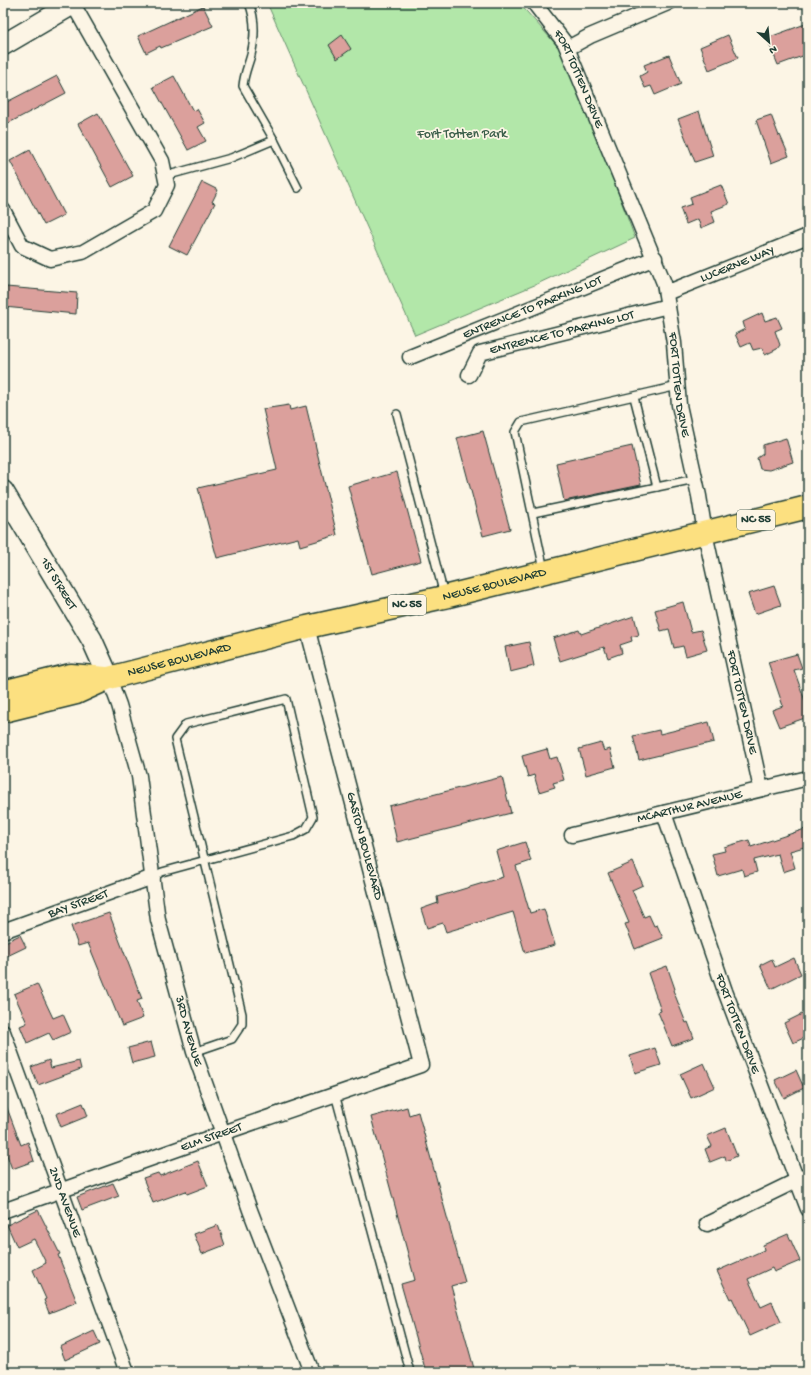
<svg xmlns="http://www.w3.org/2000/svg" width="811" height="1375" font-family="'Gochi Hand',sans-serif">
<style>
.green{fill:#b2e7a9;stroke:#68926e}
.building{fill:#dba09c;stroke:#1f3d34}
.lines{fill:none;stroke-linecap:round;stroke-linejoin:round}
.lane-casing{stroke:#1f3d34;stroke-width:10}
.street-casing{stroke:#1f3d34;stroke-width:17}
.secondary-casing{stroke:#1f3d34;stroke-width:23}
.primary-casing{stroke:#1f3d34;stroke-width:25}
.lane{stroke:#fcf5e5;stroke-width:7}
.street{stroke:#fcf5e5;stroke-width:14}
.secondary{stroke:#fcf5e5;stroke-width:20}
.primary{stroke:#fce080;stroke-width:22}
.labels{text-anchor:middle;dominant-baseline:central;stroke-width:3.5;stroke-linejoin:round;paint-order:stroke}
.shield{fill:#fcf5e5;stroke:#617469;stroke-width:1}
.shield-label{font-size:12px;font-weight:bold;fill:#1f3d34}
.street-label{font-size:13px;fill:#1f3d34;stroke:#fcf5e5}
.park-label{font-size:13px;fill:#3c5f4b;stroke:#fcf5e5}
</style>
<rect width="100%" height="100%" fill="#fcf5e5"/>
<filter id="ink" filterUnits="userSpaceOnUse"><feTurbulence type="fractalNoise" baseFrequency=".025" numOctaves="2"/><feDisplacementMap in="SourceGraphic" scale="8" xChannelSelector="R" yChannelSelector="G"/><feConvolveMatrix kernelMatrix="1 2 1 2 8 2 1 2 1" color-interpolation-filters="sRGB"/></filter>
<g filter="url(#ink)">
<!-- green -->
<path class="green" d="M 267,3 L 519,3 L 560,49 L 581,94 L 635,238 L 537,284 L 415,335 Z"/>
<!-- building -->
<g class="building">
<path d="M 203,6 L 213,26 L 161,48 L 160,46 L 146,53 L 138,36 Z"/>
<path d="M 808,23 L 808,54 L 778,65 L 767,38 Z"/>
<path d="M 342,35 L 351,49 L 337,59 L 329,45 Z"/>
<path d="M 728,35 L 738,58 L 709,70 L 700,47 Z"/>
<path d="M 669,55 L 681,84 L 655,95 L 651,86 L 645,88 L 640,76 L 647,72 L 644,65 Z"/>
<path d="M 57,76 L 66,93 L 3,126 L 3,104 Z"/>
<path d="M 174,76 L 193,111 L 197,109 L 205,123 L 198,127 L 206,141 L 188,150 L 153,87 Z"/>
<path d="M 699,111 L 713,156 L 695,162 L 678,119 Z"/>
<path d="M 98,113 L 133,176 L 112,187 L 78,124 Z"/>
<path d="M 771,115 L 779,136 L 780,135 L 789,156 L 771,163 L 756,120 Z"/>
<path d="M 30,150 L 64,215 L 44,225 L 10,161 Z"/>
<path d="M 202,182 L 218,190 L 212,202 L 215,203 L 187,255 L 169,246 Z"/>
<path d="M 721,185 L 729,204 L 711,211 L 715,222 L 701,228 L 698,219 L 686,224 L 680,208 L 692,204 L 690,197 Z"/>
<path d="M 6,287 L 77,293 L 76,314 L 4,307 Z"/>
<path d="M 762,313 L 765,321 L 777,317 L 782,328 L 775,331 L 780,345 L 777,349 L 765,355 L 762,348 L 753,350 L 750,343 L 741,347 L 735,334 L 745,329 L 743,322 Z"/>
<path d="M 289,405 L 290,410 L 306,406 L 337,535 L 300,546 L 298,538 L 217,558 L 198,488 L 277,470 L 263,409 Z"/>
<path d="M 483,431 L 510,529 L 483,536 L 457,438 Z"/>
<path d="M 786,438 L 793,462 L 769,470 L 760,469 L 757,458 L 763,454 L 763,445 Z"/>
<path d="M 632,446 L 641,485 L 564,501 L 556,463 Z"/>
<path d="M 397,472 L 421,561 L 372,574 L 348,486 Z"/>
<path d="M 774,586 L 781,605 L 755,614 L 748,594 Z"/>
<path d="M 683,602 L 691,632 L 701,630 L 707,650 L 686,656 L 683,646 L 674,648 L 669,629 L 661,631 L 655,610 Z"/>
<path d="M 634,616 L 639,635 L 631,637 L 632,641 L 620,645 L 622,653 L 608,658 L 604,647 L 560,661 L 553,638 L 579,630 L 581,634 Z"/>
<path d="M 529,642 L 534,666 L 510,672 L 505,647 Z"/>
<path d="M 797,654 L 802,668 L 794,670 L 808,709 L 808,717 L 779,727 L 772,710 L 783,706 L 768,662 Z"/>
<path d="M 709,722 L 714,742 L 639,760 L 633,736 L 659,730 L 660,734 Z"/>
<path d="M 601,743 L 604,751 L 610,749 L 615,767 L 586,775 L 579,749 Z"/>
<path d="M 547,749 L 550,759 L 557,757 L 564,780 L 553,783 L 555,787 L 539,792 L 534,775 L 528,777 L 522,756 Z"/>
<path d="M 502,777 L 511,813 L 397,842 L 389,806 Z"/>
<path d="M 808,828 L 808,846 L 790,851 L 795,868 L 783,872 L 778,854 L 754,860 L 757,872 L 744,876 L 742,869 L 718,876 L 712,854 L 725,851 L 724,847 L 749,840 L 751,847 Z"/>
<path d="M 525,842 L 531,861 L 516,866 L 530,913 L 544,909 L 555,945 L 525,953 L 513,912 L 446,932 L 443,923 L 427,928 L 421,909 L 438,903 L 437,897 L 503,877 L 496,851 Z"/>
<path d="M 633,862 L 643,885 L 632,890 L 644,917 L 649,915 L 654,926 L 657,925 L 663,938 L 635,949 L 625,924 L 629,923 L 608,873 Z"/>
<path d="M 109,913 L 142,999 L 137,1001 L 143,1018 L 122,1026 L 88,943 L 78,946 L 71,926 Z"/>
<path d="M 20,935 L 26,947 L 3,958 L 3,943 Z"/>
<path d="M 794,958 L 801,974 L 771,989 L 760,965 L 772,959 L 775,967 Z"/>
<path d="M 667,966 L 675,989 L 673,990 L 686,1023 L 688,1022 L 694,1038 L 672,1046 L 658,1012 L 661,1011 L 648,973 Z"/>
<path d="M 37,984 L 53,1018 L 63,1014 L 71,1032 L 53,1040 L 49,1033 L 27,1043 L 20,1026 L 27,1023 L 14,994 Z"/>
<path d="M 808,1011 L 808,1036 L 793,1043 L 784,1023 Z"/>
<path d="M 151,1042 L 155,1057 L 132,1063 L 128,1048 Z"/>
<path d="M 655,1048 L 661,1065 L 635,1073 L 630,1056 Z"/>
<path d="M 49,1060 L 51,1068 L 79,1061 L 81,1069 L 38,1085 L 31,1067 Z"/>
<path d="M 704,1063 L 715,1087 L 691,1098 L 680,1074 Z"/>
<path d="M 796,1070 L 804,1088 L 784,1098 L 775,1080 Z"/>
<path d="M 4,1100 L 21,1145 L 28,1142 L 34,1161 L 12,1169 L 3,1144 Z"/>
<path d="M 83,1103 L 88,1116 L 61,1127 L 56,1114 Z"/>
<path d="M 407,1107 L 409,1115 L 418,1112 L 465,1282 L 451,1286 L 475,1372 L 426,1372 L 401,1284 L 415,1280 L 371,1117 Z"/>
<path d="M 726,1128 L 737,1156 L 726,1161 L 725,1156 L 710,1162 L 705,1149 L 712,1146 L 707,1136 Z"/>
<path d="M 198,1161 L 208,1186 L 187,1194 L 186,1191 L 153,1203 L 143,1178 L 158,1173 L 160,1176 Z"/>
<path d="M 113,1183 L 119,1196 L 82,1210 L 77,1197 Z"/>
<path d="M 38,1210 L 60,1254 L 58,1255 L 77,1302 L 49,1313 L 44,1300 L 46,1299 L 33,1270 L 46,1263 L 34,1239 L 17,1247 L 7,1225 Z"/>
<path d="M 218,1225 L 225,1245 L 202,1254 L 194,1234 Z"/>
<path d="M 788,1234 L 800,1261 L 774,1272 L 772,1268 L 748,1279 L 761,1307 L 772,1302 L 781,1322 L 750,1336 L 732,1298 L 730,1299 L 717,1271 L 764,1250 L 763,1245 Z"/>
<path d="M 94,1331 L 100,1344 L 65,1360 L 60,1347 Z"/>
</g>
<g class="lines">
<defs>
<g id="lane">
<path d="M 249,3 C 256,20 255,38 251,55 C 248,66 244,74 243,86 L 274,140"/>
<path d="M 165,176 L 231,158 L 274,140 L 298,188"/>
<path d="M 634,397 L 657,487"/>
<path d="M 397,414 L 444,595"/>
<path d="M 533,513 L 695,479"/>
<path d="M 544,570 L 515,432 L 521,422 L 678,386"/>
<path d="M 153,877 L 162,872 L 293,836 L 306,829 L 313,817 L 286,699 L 186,724 L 175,739 L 242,1014 L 242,1024 L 232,1039 L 194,1052"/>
<path d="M 335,1094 L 410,1372"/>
</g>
<g id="street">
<path id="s1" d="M 534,3 L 565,43 L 664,283 L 674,343 L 679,405 L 699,496 L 705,533 L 761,789"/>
<path d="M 568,48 L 590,36 L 668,3"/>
<path d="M 3,210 L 22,246 L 50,259 L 83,252 L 154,211 L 167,185 L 162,161 L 73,4"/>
<path id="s2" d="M 666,293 L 808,236"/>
<path id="s3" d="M 410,357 L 655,258"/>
<path id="s4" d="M 469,375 L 480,353 L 668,306"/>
<path id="s5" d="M 109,678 L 119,705 L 139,776 L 158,920 L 194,1052 L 250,1210 L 312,1372"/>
<path id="s6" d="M 664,813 L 725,991 L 808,1209"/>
<path id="s7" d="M 572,835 L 808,778"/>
<path id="s8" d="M 3,931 L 153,877"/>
<path id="s9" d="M 3,1032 L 127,1372"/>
<path id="s10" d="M 3,1211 L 223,1133 L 421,1065 L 307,627"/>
<path d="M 707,1224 L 808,1175"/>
</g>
<g id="secondary">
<path d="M 3,45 L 73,4"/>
<path id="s11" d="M 3,491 L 92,640 L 109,678"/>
</g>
<g id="primary">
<path d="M 3,692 L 71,675 L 106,678"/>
<path id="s12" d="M 3,711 L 76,693 L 109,678 L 307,627 L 444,597 L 808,507"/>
</g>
</defs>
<!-- lane casing -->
<use href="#lane" class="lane-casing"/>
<!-- street casing -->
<use href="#street" class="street-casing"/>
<!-- secondary casing -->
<use href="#secondary" class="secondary-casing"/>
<!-- primary casing -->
<use href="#primary" class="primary-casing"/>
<!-- lane -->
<use href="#lane" class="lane"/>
<!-- street -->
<use href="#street" class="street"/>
<!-- secondary -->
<use href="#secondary" class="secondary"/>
<!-- primary -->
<use href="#primary" class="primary"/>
</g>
</g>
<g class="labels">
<!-- shield labels -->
<g class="shield">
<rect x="737" y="510" width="38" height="20" rx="3"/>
<rect x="388" y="595" width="38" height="20" rx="3"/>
</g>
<g class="shield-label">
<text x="756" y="520">NC 55</text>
<text x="407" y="605">NC 55</text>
</g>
<!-- street labels -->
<g class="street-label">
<text stroke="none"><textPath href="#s1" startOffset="89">FORT TOTTEN DRIVE</textPath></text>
<text stroke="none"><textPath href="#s2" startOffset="77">LUCERNE WAY</textPath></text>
<text stroke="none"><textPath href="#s3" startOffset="132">ENTRENCE TO PARKING LOT</textPath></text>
<text stroke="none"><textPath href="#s4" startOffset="109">ENTRENCE TO PARKING LOT</textPath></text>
<text stroke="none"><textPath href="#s1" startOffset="413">FORT TOTTEN DRIVE</textPath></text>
<text stroke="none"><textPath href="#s11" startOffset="108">1ST STREET</textPath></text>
<text stroke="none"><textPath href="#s12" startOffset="508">NEUSE BOULEVARD</textPath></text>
<text stroke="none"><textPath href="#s12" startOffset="184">NEUSE BOULEVARD</textPath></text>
<text stroke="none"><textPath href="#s1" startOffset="737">FORT TOTTEN DRIVE</textPath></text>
<text stroke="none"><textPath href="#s7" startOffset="121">MCARTHUR AVENUE</textPath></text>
<text transform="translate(364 846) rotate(75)">GASTON BOULEVARD</text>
<text stroke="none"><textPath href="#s8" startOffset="80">BAY STREET</textPath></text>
<text stroke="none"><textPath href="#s6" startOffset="223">FORT TOTTEN DRIVE</textPath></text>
<text stroke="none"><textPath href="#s5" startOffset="363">3RD AVENUE</textPath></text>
<text stroke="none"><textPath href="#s10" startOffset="221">ELM STREET</textPath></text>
<text stroke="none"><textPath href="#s9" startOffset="181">2ND AVENUE</textPath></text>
</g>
<!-- park labels -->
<g class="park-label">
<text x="462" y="134">Fort Totten Park</text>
</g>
</g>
<!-- margin -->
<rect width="811" height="1375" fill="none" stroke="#fcf5e5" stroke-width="16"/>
<rect x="8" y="8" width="795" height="1359" fill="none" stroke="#1f3d34" stroke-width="1.5" filter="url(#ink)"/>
<!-- north arrow -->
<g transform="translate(769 42) rotate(153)" stroke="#fcf5e5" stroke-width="3" paint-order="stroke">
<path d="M0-3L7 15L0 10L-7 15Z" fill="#1f3d34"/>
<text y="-6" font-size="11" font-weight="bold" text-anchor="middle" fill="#1f3d34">N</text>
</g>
</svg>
